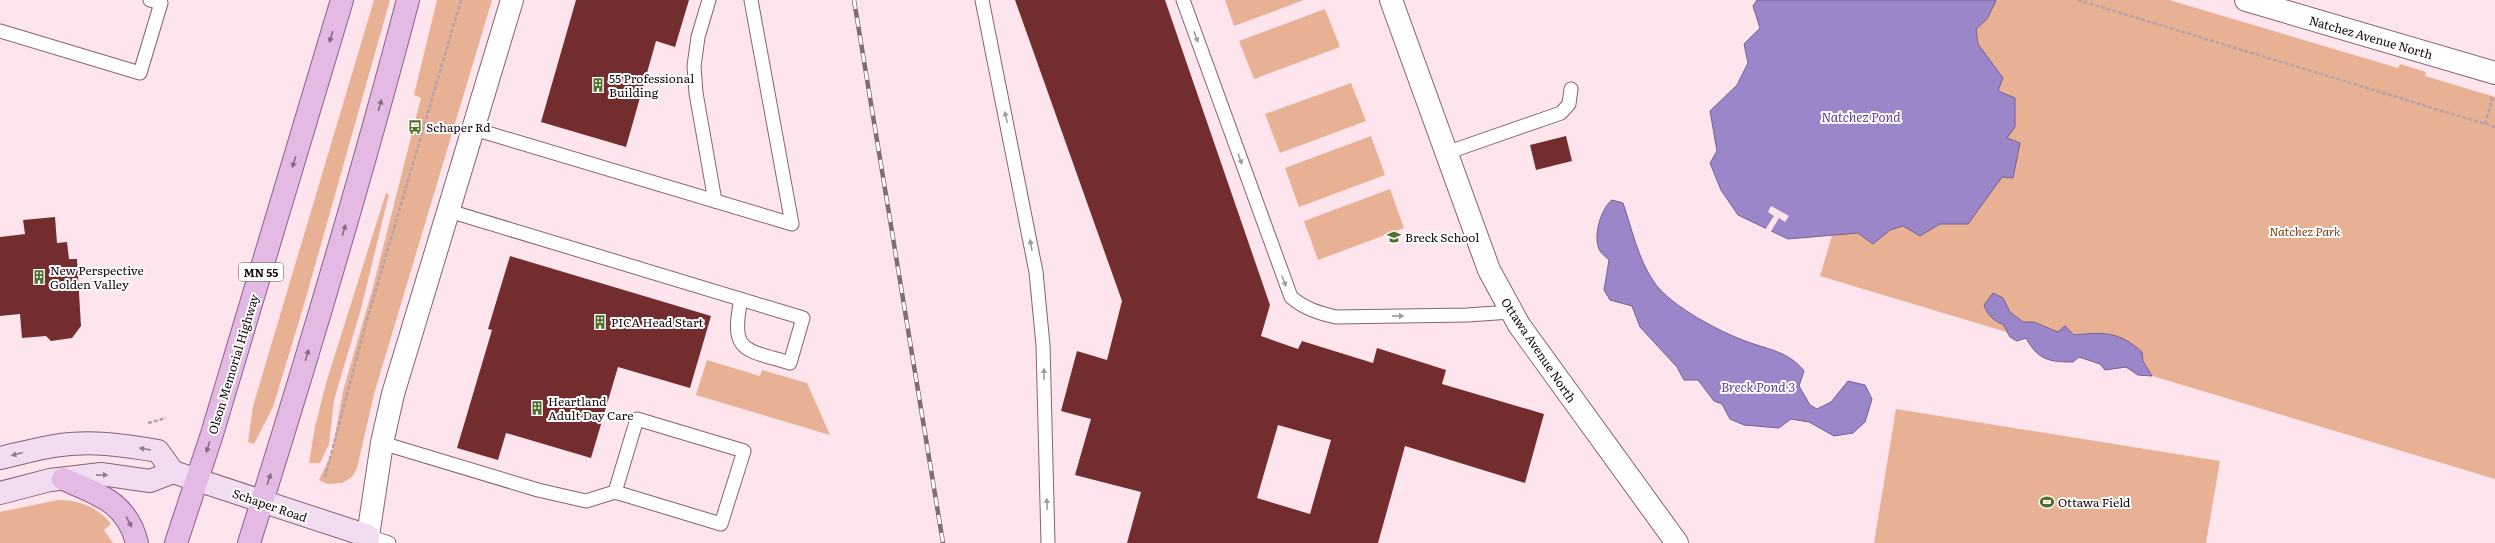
<svg xmlns="http://www.w3.org/2000/svg" width="2495" height="543" font-family="Literata,serif">
<style>
.green{fill:#e8b193}
.water{fill:#9c86ca;stroke:#746092}
.pier{fill:#fde4ed}
.building{fill:#742d2f;fill-rule:evenodd}
.lines{fill:none;stroke-linecap:round;stroke-linejoin:round}
.lane-casing{stroke:#866370;stroke-width:15}
.street-casing{stroke:#866370;stroke-width:24}
.secondary-casing{stroke:#866370;stroke-width:24}
.primary-casing{stroke:#8f5e8d;stroke-width:24}
.path{stroke:#b6a1a9;stroke-width:2.5;stroke-dasharray:4 2;stroke-linecap:butt}
.lane{stroke:#fff;stroke-width:13}
.street{stroke:#fff;stroke-width:22}
.secondary{stroke:#f1dcf2;stroke-width:22}
.primary{stroke:#e3bae4;stroke-width:22}
.rail-casing{stroke:#7f6d74;stroke-width:4.5}
.rail{stroke:#fff;stroke-width:3;stroke-dasharray:9;stroke-linecap:butt}
.oneway{fill:#866a84}
.oneway2{fill:#a19c9f}
.oneway3{fill:#8e7d8b}
.labels{text-anchor:middle;dominant-baseline:central;stroke-width:4;stroke-linejoin:round;paint-order:stroke}
.shield{fill:#fff;stroke:#5b5256;stroke-width:1}
.shield-label{font-size:11px;font-weight:bold;fill:#15080e}
.street-label{font-size:12px;fill:#15080e;stroke:#fff}
.poi-label{font-size:12px;fill:#15080e;stroke:#fff;text-anchor:start}
.park-label{font-size:12px;font-style:italic;fill:#803e15;stroke:#fff}
.water-label{font-size:13px;font-style:italic;fill:#5f4092;stroke:#fff}
</style>
<rect width="100%" height="100%" fill="#fde4ed"/>
<!-- green -->
<g class="green">
<path d="M 374,0 L 390,0 L 303,308 L 273,407 L 254,444 L 248,442 L 253,406 Z"/>
<path d="M 437,0 L 492,0 L 374,394 L 357,468 L 352,477 L 342,483 L 327,484 L 319,480 L 332,453 L 343,391 L 372,291 L 421,98 L 414,95 Z"/>
<path d="M 1225,0 L 1304,0 L 1234,26 Z"/>
<path d="M 1903,0 L 2169,0 L 2398,68 L 2400,64 L 2426,72 L 2425,76 L 2495,97 L 2495,479 L 1820,276 Z"/>
<path d="M 1325,9 L 1340,47 L 1254,79 L 1239,41 Z"/>
<path d="M 1351,83 L 1366,121 L 1280,153 L 1265,114 Z"/>
<path d="M 1371,136 L 1385,175 L 1299,207 L 1285,168 Z"/>
<path d="M 1390,189 L 1404,228 L 1318,260 L 1304,221 Z"/>
<path d="M 386,193 L 389,194 L 361,309 L 334,400 L 329,444 L 320,463 L 309,463 L 315,427 L 326,383 Z"/>
<path d="M 707,360 L 760,376 L 762,370 L 807,383 L 830,435 L 696,395 Z"/>
<path d="M 1896,409 L 2220,461 L 2206,543 L 1874,543 Z"/>
<path d="M 58,500 C 79,500 98,507 111,524 L 104,530 L 113,543 L 0,543 L 0,512 Z"/>
</g>
<!-- water -->
<g class="water">
<path d="M 1757,0 L 1995,0 L 1996,1 L 1987,19 L 1976,29 L 1978,44 L 2003,78 L 1998,91 L 2015,98 L 2015,127 L 2007,138 L 2020,143 L 2013,178 L 2002,177 L 1968,224 L 1940,224 L 1920,236 L 1903,226 L 1890,230 L 1873,244 L 1858,233 L 1788,239 L 1738,215 L 1721,190 L 1710,163 L 1717,151 L 1710,111 L 1737,85 L 1748,63 L 1744,44 L 1760,28 L 1753,6 Z"/>
<path d="M 1612,200 L 1623,203 C 1632,229 1638,259 1654,282 C 1670,306 1722,333 1748,342 C 1770,350 1789,352 1804,371 L 1799,386 L 1810,405 L 1817,409 L 1831,402 L 1848,381 L 1865,385 L 1872,399 L 1865,422 L 1853,433 L 1834,436 L 1809,422 L 1791,419 L 1779,428 L 1744,425 L 1730,419 L 1722,404 L 1714,401 L 1698,380 L 1684,380 L 1677,367 L 1640,327 L 1632,306 L 1610,300 L 1604,290 L 1609,260 C 1606,257 1602,254 1600,251 C 1592,238 1601,208 1612,200 Z"/>
<path d="M 1993,293 L 2003,298 L 2010,312 L 2023,322 L 2034,322 L 2058,332 L 2065,326 L 2074,335 C 2103,332 2119,331 2142,352 L 2143,361 L 2152,376 L 2138,375 L 2126,367 L 2105,370 L 2100,364 L 2079,357 L 2073,362 C 2049,362 2038,360 2026,338 L 2017,341 L 2010,337 L 2003,324 C 1994,322 1987,314 1984,305 Z"/>
</g>
<!-- pier -->
<path class="pier" d="M 1771,206 L 1789,216 L 1785,222 L 1779,218 L 1770,233 L 1765,230 L 1774,216 L 1768,212 Z"/>
<!-- building -->
<g class="building">
<path d="M 576,0 L 689,0 L 675,47 L 656,41 L 626,147 L 541,122 Z"/>
<path d="M 1015,0 L 1165,0 L 1270,305 L 1261,336 L 1298,349 L 1302,341 L 1373,363 L 1377,348 L 1446,370 L 1442,384 L 1544,414 L 1525,483 L 1405,446 L 1378,543 L 1127,543 L 1141,492 L 1075,475 L 1091,419 L 1061,411 L 1077,351 L 1107,360 L 1122,301 ZM 1278,425 L 1331,440 L 1310,514 L 1257,498 Z"/>
<path d="M 1566,136 L 1572,161 L 1536,170 L 1530,145 Z"/>
<path d="M 55,217 L 57,243 L 67,242 L 69,259 L 77,259 L 81,326 L 72,338 L 51,341 L 46,336 L 22,338 L 20,314 L 0,316 L 0,237 L 25,234 L 23,220 Z"/>
<path d="M 510,256 L 711,316 L 690,388 L 618,367 L 591,458 L 506,433 L 498,460 L 457,448 L 492,330 L 488,329 Z"/>
</g>
<g class="lines">
<defs>
<g id="lane">
<path d="M 709,0 L 698,37 L 694,66 L 696,93 L 715,201"/>
<path d="M 982,0 L 1036,272 L 1043,345 L 1048,543"/>
<path d="M 1183,0 L 1291,297 C 1305,309 1319,313 1336,317 L 1467,315 L 1511,312"/>
<path d="M 0,31 L 140,73 L 161,3 L 150,0"/>
<path d="M 474,129 L 792,224 L 751,0"/>
<path d="M 1446,153 L 1561,113 L 1569,104 L 1571,89"/>
<path d="M 449,211 L 803,318 L 790,363 C 744,349 730,353 741,299"/>
<path d="M 382,443 L 538,490 L 586,501 L 615,492 L 721,524 L 744,451 L 637,419 L 615,492"/>
<path d="M 368,536 L 389,543"/>
</g>
<g id="street">
<path d="M 1391,0 L 1489,270 L 1519,325 L 1677,543"/>
<path d="M 2246,0 L 2495,73"/>
<path d="M 368,536 L 382,443 L 393,394 L 512,0"/>
</g>
<g id="secondary">
<path d="M 0,458 C 18,454 36,449 54,446 C 89,440 123,445 158,451 L 173,472 L 368,536 L 367,543"/>
<path d="M 0,493 L 50,480 L 101,474 L 150,481 L 173,472"/>
</g>
<g id="primary">
<path d="M 63,479 C 98,494 127,502 137,543"/>
<path d="M 176,543 L 212,434 L 342,0"/>
<path d="M 249,543 C 306,363 360,182 408,0"/>
</g>
</defs>
<!-- lane casing -->
<use href="#lane" class="lane-casing"/>
<!-- street casing -->
<use href="#street" class="street-casing"/>
<!-- secondary casing -->
<use href="#secondary" class="secondary-casing"/>
<!-- primary casing -->
<use href="#primary" class="primary-casing"/>
<!-- path -->
<g class="path">
<path d="M 2078,0 L 2495,127"/>
<path d="M 2485,124 L 2493,96"/>
<path d="M 148,423 L 166,418"/>
<path d="M 325,477 L 365,327 L 461,0"/>
</g>
<!-- lane -->
<use href="#lane" class="lane"/>
<!-- street -->
<use href="#street" class="street"/>
<!-- secondary -->
<use href="#secondary" class="secondary"/>
<!-- primary -->
<use href="#primary" class="primary"/>
<defs>
<path id="rail" d="M 854,0 L 943,543"/>
</defs>
<!-- rail casing -->
<use href="#rail" class="rail-casing"/>
<!-- rail -->
<use href="#rail" class="rail"/>
</g>
<!-- one-way arrows -->
<defs><path id="oneway-solid" d="M-6-.8H1V-3.2L6.5 0L1 3.2V.8H-6Z"/></defs>
<g class="oneway">
<use href="#oneway-solid" transform="translate(331 37) rotate(107)"/>
<use href="#oneway-solid" transform="translate(380 105) rotate(-74)"/>
<use href="#oneway-solid" transform="translate(294 162) rotate(107)"/>
<use href="#oneway-solid" transform="translate(344 230) rotate(-74)"/>
<use href="#oneway-solid" transform="translate(307 355) rotate(-73)"/>
<use href="#oneway-solid" transform="translate(208 447) rotate(107)"/>
<use href="#oneway-solid" transform="translate(269 479) rotate(-72)"/>
<use href="#oneway-solid" transform="translate(129 522) rotate(62)"/>
</g>
<g class="oneway2">
<use href="#oneway-solid" transform="translate(1196 37) rotate(70)"/>
<use href="#oneway-solid" transform="translate(1006 117) rotate(-102)"/>
<use href="#oneway-solid" transform="translate(1240 159) rotate(70)"/>
<use href="#oneway-solid" transform="translate(1031 245) rotate(-100)"/>
<use href="#oneway-solid" transform="translate(1284 281) rotate(68)"/>
<use href="#oneway-solid" transform="translate(1398 316) rotate(-1)"/>
<use href="#oneway-solid" transform="translate(1044 374) rotate(-91)"/>
<use href="#oneway-solid" transform="translate(1047 504) rotate(-92)"/>
</g>
<g class="oneway3">
<use href="#oneway-solid" transform="translate(145 449) rotate(-170)"/>
<use href="#oneway-solid" transform="translate(17 454) rotate(165)"/>
<use href="#oneway-solid" transform="translate(102 475) rotate(-1)"/>
</g>
<!-- icons -->
<defs>
<symbol id="building-bare" viewBox="-9 -9 18 18"><path d="M-4-6H4V6H1V3H-1V6H-4ZM-2.5-4.3h1.7v1.8h-1.7ZM.8-4.3h1.7v1.8H.8ZM-2.5-1h1.7V.8h-1.7ZM.8-1h1.7V.8H.8Z" fill="#4f722b" stroke="#fff" stroke-width="2.5" paint-order="stroke"/></symbol>
<symbol id="bus-bare" viewBox="-9 -9 18 18"><path d="M-5-6H5V4H4V6H2V4H-2V6H-4V4H-5ZM-3.5-4V0h7V-4ZM-3.5 1.2v1.5H-2V1.2ZM2 1.2v1.5H3.5V1.2Z" fill="#4f722b" stroke="#fff" stroke-width="2.5" paint-order="stroke"/></symbol>
<symbol id="school-bare" viewBox="-9 -9 18 18"><path d="M0-5L7-2L0 1L-7-2ZM-4 1L0 2.5L4 1V4Q0 6-4 4Z" fill="#4f722b" stroke="#fff" stroke-width="2.5" paint-order="stroke"/></symbol>
<symbol id="stadium-bare" viewBox="-9 -9 18 18"><path d="M0-5a6.5 5 0 1 0 0 10a6.5 5 0 1 0 0-10ZM-3.5-1.8h7v3.6h-7Z" fill="#4f722b" stroke="#fff" stroke-width="2.5" paint-order="stroke"/></symbol>
</defs>
<g fill-rule="evenodd">
<use href="#building-bare" x="588" y="75" width="20" height="20"/>
<use href="#bus-bare" x="405" y="117" width="20" height="20"/>
<use href="#school-bare" x="1384" y="227" width="20" height="20"/>
<use href="#building-bare" x="29" y="267" width="20" height="20"/>
<use href="#building-bare" x="590" y="312" width="20" height="20"/>
<use href="#building-bare" x="527" y="398" width="20" height="20"/>
<use href="#stadium-bare" x="2037" y="492" width="20" height="20"/>
</g>
<g class="labels">
<!-- shield labels -->
<rect class="shield" x="239" y="263" width="44" height="18" rx="3"/>
<g class="shield-label">
<text x="261" y="272">MN 55</text>
</g>
<!-- street labels -->
<g class="street-label">
<text transform="translate(2371 37) rotate(16)">Natchez Avenue North</text>
<text transform="translate(1539 350) rotate(56)">Ottawa Avenue North</text>
<text transform="translate(233 364) rotate(-73)">Olson Memorial Highway</text>
<text transform="translate(270 505) rotate(19)">Schaper Road</text>
</g>
<!-- poi labels -->
<g class="poi-label">
<text x="609" y="78">55 Professional<tspan x="609" dy="14">Building</tspan></text>
<text x="426" y="127">Schaper Rd</text>
<text x="1405" y="237">Breck School</text>
<text x="50" y="270">New Perspective<tspan x="50" dy="14">Golden Valley</tspan></text>
<text x="611" y="322">PICA Head Start</text>
<text x="548" y="401">Heartland<tspan x="548" dy="14">Adult Day Care</tspan></text>
<text x="2058" y="502">Ottawa Field</text>
</g>
<!-- park labels -->
<g class="park-label">
<text x="2305" y="231">Natchez Park</text>
</g>
<!-- water labels -->
<g class="water-label">
<text x="1861" y="116">Natchez Pond</text>
<text x="1758" y="386">Breck Pond 3</text>
</g>
</g>
</svg>
